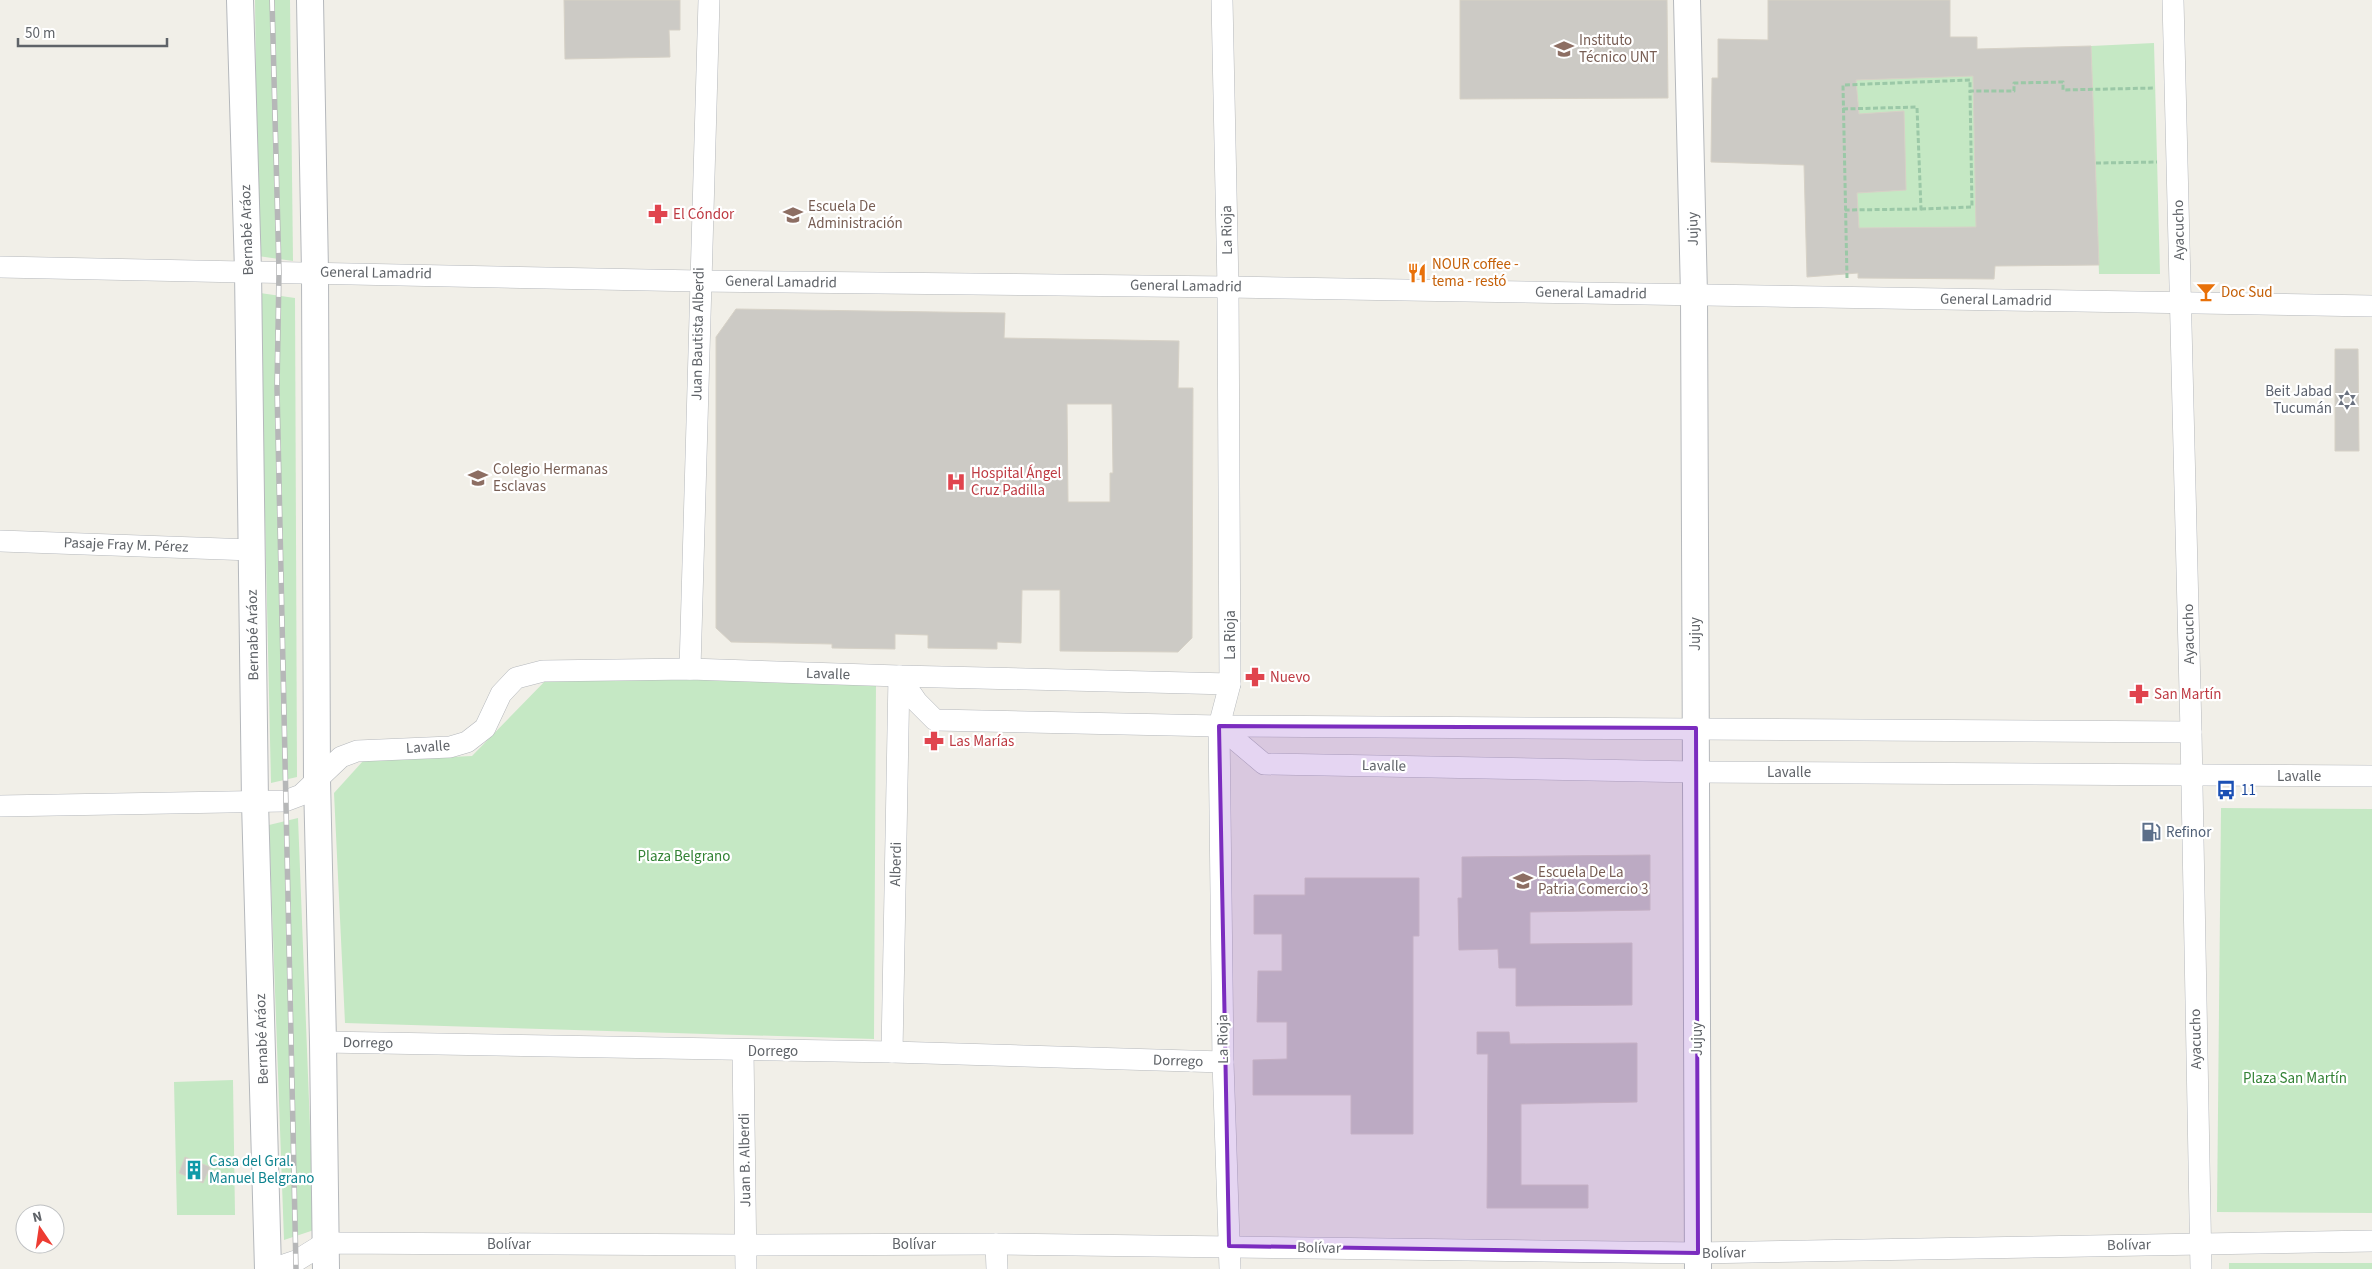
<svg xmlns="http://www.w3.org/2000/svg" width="2372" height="1269" font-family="'Source Sans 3',sans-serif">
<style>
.green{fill:#c5e8c4}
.building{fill:#cccac5;stroke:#d6d1c6;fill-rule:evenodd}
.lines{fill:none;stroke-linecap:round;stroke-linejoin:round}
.minor-casing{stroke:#b5b8bc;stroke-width:22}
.tertiary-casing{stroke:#b5b8bc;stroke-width:28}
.path{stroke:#9bc8a7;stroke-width:3;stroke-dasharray:5 2.5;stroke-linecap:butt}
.minor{stroke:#fff;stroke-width:21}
.tertiary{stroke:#fff;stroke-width:26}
.rail-casing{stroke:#b6b7b8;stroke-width:5.5}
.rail{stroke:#fff;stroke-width:4;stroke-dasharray:11;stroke-linecap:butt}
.marked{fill:#7b2cbf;fill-opacity:0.2;stroke:#7b2cbf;stroke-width:4;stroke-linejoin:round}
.labels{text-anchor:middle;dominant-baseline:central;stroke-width:4.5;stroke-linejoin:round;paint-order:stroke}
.education-label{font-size:15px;fill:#785e54;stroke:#fff;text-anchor:start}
.health-label{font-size:15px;fill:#be3a42;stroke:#fff;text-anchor:start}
.street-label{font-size:15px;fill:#5f6368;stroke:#fff}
.food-label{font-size:15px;fill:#c56008;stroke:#fff;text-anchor:start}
.worship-label{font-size:15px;fill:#5b616d;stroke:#fff;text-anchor:end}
.transit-label{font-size:15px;fill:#164399;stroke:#fff;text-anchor:start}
.service-label{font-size:15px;fill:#4e5e75;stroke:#fff;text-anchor:start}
.park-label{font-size:15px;fill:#338235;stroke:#fff}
.culture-label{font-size:15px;fill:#0d838f;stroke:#fff;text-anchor:start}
</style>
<rect width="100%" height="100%" fill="#f1efe8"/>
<!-- green -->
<g class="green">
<path d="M 255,0 L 290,0 L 293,261 L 258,256 Z"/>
<path d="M 2154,43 L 2160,274 L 2099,274 L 2091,46 Z"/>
<path d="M 1977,75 L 1976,227 L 1859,228 L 1857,193 L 1905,190 L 1904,112 L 1859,114 L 1856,80 Z"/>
<path d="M 260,293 L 295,298 L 297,777 L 271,783 Z"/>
<path d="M 549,677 L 876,682 L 874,1039 L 345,1023 L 334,793 L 363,761 L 472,756 Z"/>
<path d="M 2221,808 L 2372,809 L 2372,1213 L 2217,1212 Z"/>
<path d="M 298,818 L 314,1230 L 284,1240 L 269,825 Z"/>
<path d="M 233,1080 L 235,1215 L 177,1215 L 174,1082 Z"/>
<rect x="2229" y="1263" width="143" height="6"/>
</g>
<!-- building -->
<g class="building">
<path d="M 564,0 L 680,0 L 680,30 L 669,30 L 670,57 L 565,59 Z"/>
<path d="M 1460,0 L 1667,0 L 1668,98 L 1460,99 Z"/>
<path d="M 1768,0 L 1950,0 L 1950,37 L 1977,37 L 1977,49 L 2091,46 L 2099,265 L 1995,266 L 1994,279 L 1858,278 L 1858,273 L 1807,277 L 1804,165 L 1711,162 L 1712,78 L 1718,78 L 1718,39 L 1768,40 ZM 1973,76 L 1976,227 L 1859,228 L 1857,193 L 1906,190 L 1904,111 L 1859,114 L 1856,80 Z"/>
<path d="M 736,309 L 1005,313 L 1004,338 L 1179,341 L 1178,388 L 1193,388 L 1192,638 L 1178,652 L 1060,651 L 1060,590 L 1022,590 L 1021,643 L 997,642 L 997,649 L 928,648 L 928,635 L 895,634 L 895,649 L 832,648 L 832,644 L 731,642 L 716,628 L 716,337 ZM 1067,404 L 1112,404 L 1113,473 L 1110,473 L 1110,502 L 1068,502 Z"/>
<path d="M 2335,349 L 2358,349 L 2359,451 L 2335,451 Z"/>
<path d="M 1650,855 L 1650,910 L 1530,912 L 1530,944 L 1632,943 L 1632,1005 L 1516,1006 L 1516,968 L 1499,968 L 1498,949 L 1459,950 L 1458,898 L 1462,898 L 1462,857 Z"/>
<path d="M 1305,878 L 1419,878 L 1419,936 L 1413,936 L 1413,1134 L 1351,1134 L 1351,1095 L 1253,1095 L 1253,1060 L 1287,1059 L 1287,1022 L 1257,1022 L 1258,971 L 1282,971 L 1282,934 L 1254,934 L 1254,895 L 1305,895 Z"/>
<path d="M 1477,1032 L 1509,1032 L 1510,1044 L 1637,1043 L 1637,1102 L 1521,1104 L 1521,1185 L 1588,1185 L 1588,1208 L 1487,1208 L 1488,1054 L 1477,1054 Z"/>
<path d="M 185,1157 L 210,1167 L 203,1183 L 179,1173 Z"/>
</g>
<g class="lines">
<defs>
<g id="minor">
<path d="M 1222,0 L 1228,287 L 1230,684 L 1219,726 L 1223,1062 L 1230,1269"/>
<path d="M 2173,0 L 2191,732 L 2201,1269"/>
<path d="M 0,267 L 699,281 L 1228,287 L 2372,306"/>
<path d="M 0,541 L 252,550"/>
<path d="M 690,669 L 709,0"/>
<path d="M 1219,726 L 1264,764 L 1695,772 L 2372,776"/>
<path d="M 0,806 L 285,801 L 301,795 L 341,757 L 357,751 L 450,747 L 467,742 L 485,728 L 501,694 L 516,678 L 543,671 L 690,669 L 899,676 L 917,702 L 935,720 L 1219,726 L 2191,732"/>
<path d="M 323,1042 L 892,1052 L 1223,1062"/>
<path d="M 743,1051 L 746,1269"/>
<path d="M 892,1052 L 899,676 L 1230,684"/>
<path d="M 996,1244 L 997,1269"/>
<path d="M 272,1269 L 296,1261 L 325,1243 L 746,1245 L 996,1244 L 1698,1253 L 2372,1241"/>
</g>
<g id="tertiary">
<path d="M 240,0 L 248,271 L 255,802 L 268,1269"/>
<path d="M 310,0 L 315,272 L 317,780 L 323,1042 L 326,1269"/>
<path d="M 1687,0 L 1694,295 L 1698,1269"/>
</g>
</defs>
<!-- minor casing -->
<use href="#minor" class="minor-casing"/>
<!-- tertiary casing -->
<use href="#tertiary" class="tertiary-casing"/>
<!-- path -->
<g class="path">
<path d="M 1843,109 L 1917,107 L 1921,209 L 1845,210"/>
<path d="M 2096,163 L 2157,162"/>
<path d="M 1921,209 L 1972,207 L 1970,91"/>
<path d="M 1847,278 L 1843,85 L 1970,80 L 1970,91 L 2014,91 L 2014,83 L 2063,82 L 2063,90 L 2155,88"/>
</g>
<!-- minor -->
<use href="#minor" class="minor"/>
<!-- tertiary -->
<use href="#tertiary" class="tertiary"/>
<defs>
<path id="rail" d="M 272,0 L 279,272 L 277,388 L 296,1269"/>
</defs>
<!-- rail casing -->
<use href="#rail" class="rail-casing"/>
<!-- rail -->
<use href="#rail" class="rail"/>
</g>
<!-- marked area -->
<path class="marked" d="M 1219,726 L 1696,728 L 1698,1253 L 1229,1246 Z"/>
<!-- icons -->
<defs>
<symbol id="university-bare" viewBox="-9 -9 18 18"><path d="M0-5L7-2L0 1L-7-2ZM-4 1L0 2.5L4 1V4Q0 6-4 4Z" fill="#8d6e63" stroke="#fff" stroke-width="2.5" paint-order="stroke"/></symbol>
<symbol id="pharmacy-bare" viewBox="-9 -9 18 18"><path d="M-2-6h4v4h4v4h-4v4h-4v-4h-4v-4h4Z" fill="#e0444e" stroke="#fff" stroke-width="2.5" paint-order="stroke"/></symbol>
<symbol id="school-bare" viewBox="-9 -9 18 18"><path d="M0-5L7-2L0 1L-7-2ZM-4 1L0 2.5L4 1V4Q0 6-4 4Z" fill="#8d6e63" stroke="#fff" stroke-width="2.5" paint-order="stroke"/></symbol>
<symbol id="restaurant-bare" viewBox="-9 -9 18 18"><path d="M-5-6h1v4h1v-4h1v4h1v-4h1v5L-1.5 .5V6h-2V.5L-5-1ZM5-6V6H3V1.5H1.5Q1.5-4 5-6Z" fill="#e8710a" stroke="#fff" stroke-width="2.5" paint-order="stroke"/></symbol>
<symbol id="bar-bare" viewBox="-9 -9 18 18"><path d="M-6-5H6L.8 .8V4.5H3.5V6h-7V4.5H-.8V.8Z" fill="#e8710a" stroke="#fff" stroke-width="2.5" paint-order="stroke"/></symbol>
<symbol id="synagogue-bare" viewBox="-9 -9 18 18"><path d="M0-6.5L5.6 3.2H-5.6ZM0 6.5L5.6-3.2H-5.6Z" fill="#6b7280" stroke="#fff" stroke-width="2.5" paint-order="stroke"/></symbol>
<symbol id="hospital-bare" viewBox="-9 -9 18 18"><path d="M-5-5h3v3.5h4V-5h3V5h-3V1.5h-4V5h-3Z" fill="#e0444e" stroke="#fff" stroke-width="2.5" paint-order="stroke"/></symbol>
<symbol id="bus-bare" viewBox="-9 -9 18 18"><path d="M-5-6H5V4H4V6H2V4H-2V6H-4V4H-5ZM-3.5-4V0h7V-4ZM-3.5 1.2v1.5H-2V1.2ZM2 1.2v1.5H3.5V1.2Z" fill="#1a4fb4" stroke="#fff" stroke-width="2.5" paint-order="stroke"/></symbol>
<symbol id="fuel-bare" viewBox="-9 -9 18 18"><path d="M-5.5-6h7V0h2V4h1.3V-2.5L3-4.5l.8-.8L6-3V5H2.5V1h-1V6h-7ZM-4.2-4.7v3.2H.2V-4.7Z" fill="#5c6f8a" stroke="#fff" stroke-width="2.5" paint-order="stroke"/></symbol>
<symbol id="building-bare" viewBox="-9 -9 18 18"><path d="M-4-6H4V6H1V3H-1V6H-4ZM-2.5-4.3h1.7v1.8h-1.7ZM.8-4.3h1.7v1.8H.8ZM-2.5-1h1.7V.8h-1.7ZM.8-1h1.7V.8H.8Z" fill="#0f9aa8" stroke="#fff" stroke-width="2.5" paint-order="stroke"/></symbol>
</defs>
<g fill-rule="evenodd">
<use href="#university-bare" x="1550" y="35" width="28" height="28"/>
<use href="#pharmacy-bare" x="644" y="200" width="28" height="28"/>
<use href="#school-bare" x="779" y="201" width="28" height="28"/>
<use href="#restaurant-bare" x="1403" y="259" width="28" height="28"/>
<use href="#bar-bare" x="2192" y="278" width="28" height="28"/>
<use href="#synagogue-bare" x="2333" y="386" width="28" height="28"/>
<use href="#school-bare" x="464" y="464" width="28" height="28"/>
<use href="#hospital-bare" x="942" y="468" width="28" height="28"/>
<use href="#pharmacy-bare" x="1241" y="663" width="28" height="28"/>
<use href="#pharmacy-bare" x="2125" y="680" width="28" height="28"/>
<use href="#pharmacy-bare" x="920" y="727" width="28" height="28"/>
<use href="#bus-bare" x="2212" y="776" width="28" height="28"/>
<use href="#fuel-bare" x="2137" y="818" width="28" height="28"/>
<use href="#school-bare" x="1509" y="867" width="28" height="28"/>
<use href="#building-bare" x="180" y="1156" width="28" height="28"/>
</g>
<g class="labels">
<!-- education labels -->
<g class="education-label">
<text x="1579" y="40">Instituto<tspan x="1579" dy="17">Técnico UNT</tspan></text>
<text x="808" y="206">Escuela De<tspan x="808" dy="17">Administración</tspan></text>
<text x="493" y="469">Colegio Hermanas<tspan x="493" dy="17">Esclavas</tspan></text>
<text x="1538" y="872">Escuela De La<tspan x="1538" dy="17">Patria Comercio 3</tspan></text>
</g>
<!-- health labels -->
<g class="health-label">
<text x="673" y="214">El Cóndor</text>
<text x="971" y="473">Hospital Ángel<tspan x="971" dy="17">Cruz Padilla</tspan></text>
<text x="1270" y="677">Nuevo</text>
<text x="2154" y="694">San Martín</text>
<text x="949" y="741">Las Marías</text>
</g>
<!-- street labels -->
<g class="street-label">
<text transform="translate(1693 229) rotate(-91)">Jujuy</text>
<text transform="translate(247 230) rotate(-92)">Bernabé Aráoz</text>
<text transform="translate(1227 230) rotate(-91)">La Rioja</text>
<text transform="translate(2179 230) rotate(-91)">Ayacucho</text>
<text transform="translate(376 273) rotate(1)">General Lamadrid</text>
<text transform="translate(781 282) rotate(1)">General Lamadrid</text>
<text transform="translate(1186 286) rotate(1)">General Lamadrid</text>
<text transform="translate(1591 293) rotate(1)">General Lamadrid</text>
<text transform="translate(1996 300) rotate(1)">General Lamadrid</text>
<text transform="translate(698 334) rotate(-89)">Juan Bautista Alberdi</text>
<text transform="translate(126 545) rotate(2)">Pasaje Fray M. Pérez</text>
<text transform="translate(1695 634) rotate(-90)">Jujuy</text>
<text transform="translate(2189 634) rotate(-91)">Ayacucho</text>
<text transform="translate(253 635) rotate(-91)">Bernabé Aráoz</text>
<text transform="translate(1230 635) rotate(-90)">La Rioja</text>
<text transform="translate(828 674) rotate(2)">Lavalle</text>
<text transform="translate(428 747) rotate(-4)">Lavalle</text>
<text transform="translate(1384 766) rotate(1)">Lavalle</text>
<text x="1789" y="772">Lavalle</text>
<text x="2299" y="776">Lavalle</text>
<text transform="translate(896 864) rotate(-89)">Alberdi</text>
<text transform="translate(262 1039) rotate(-92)">Bernabé Aráoz</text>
<text transform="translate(1223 1039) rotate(-91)">La Rioja</text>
<text transform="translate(1697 1039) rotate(-90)">Jujuy</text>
<text transform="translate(2196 1039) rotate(-91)">Ayacucho</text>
<text transform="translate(368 1043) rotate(1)">Dorrego</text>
<text x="773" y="1051">Dorrego</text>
<text transform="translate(1178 1061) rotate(2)">Dorrego</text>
<text transform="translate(745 1160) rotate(-91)">Juan B. Alberdi</text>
<text x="509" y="1244">Bolívar</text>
<text x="914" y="1244">Bolívar</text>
<text transform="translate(2129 1245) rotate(-1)">Bolívar</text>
<text transform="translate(1319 1248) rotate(1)">Bolívar</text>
<text transform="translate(1724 1253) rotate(-1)">Bolívar</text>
</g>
<!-- food labels -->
<g class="food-label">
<text x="1432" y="264">NOUR coffee -<tspan x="1432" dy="17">tema - restó</tspan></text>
<text x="2221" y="292">Doc Sud</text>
</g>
<!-- worship labels -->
<g class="worship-label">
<text x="2332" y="391">Beit Jabad<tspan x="2332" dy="17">Tucumán</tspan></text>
</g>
<!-- transit labels -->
<g class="transit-label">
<text x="2241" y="790">11</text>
</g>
<!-- service labels -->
<g class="service-label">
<text x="2166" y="832">Refinor</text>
</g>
<!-- park labels -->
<g class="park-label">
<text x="684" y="856">Plaza Belgrano</text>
<text x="2295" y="1078">Plaza San Martín</text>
</g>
<!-- culture labels -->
<g class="culture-label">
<text x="209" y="1161">Casa del Gral.<tspan x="209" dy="17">Manuel Belgrano</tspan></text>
</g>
</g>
<!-- north arrow -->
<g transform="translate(40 1229) rotate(347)"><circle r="24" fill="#ffffff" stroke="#bfc1c3"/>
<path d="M0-4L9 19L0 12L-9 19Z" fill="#ed3c32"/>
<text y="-8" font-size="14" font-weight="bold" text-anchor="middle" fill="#5f6368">N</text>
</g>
<!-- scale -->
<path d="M18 38v8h149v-8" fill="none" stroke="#5f6368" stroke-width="2.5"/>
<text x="25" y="38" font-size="15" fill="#5f6368" stroke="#ffffff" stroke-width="4" paint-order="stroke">50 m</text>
</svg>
